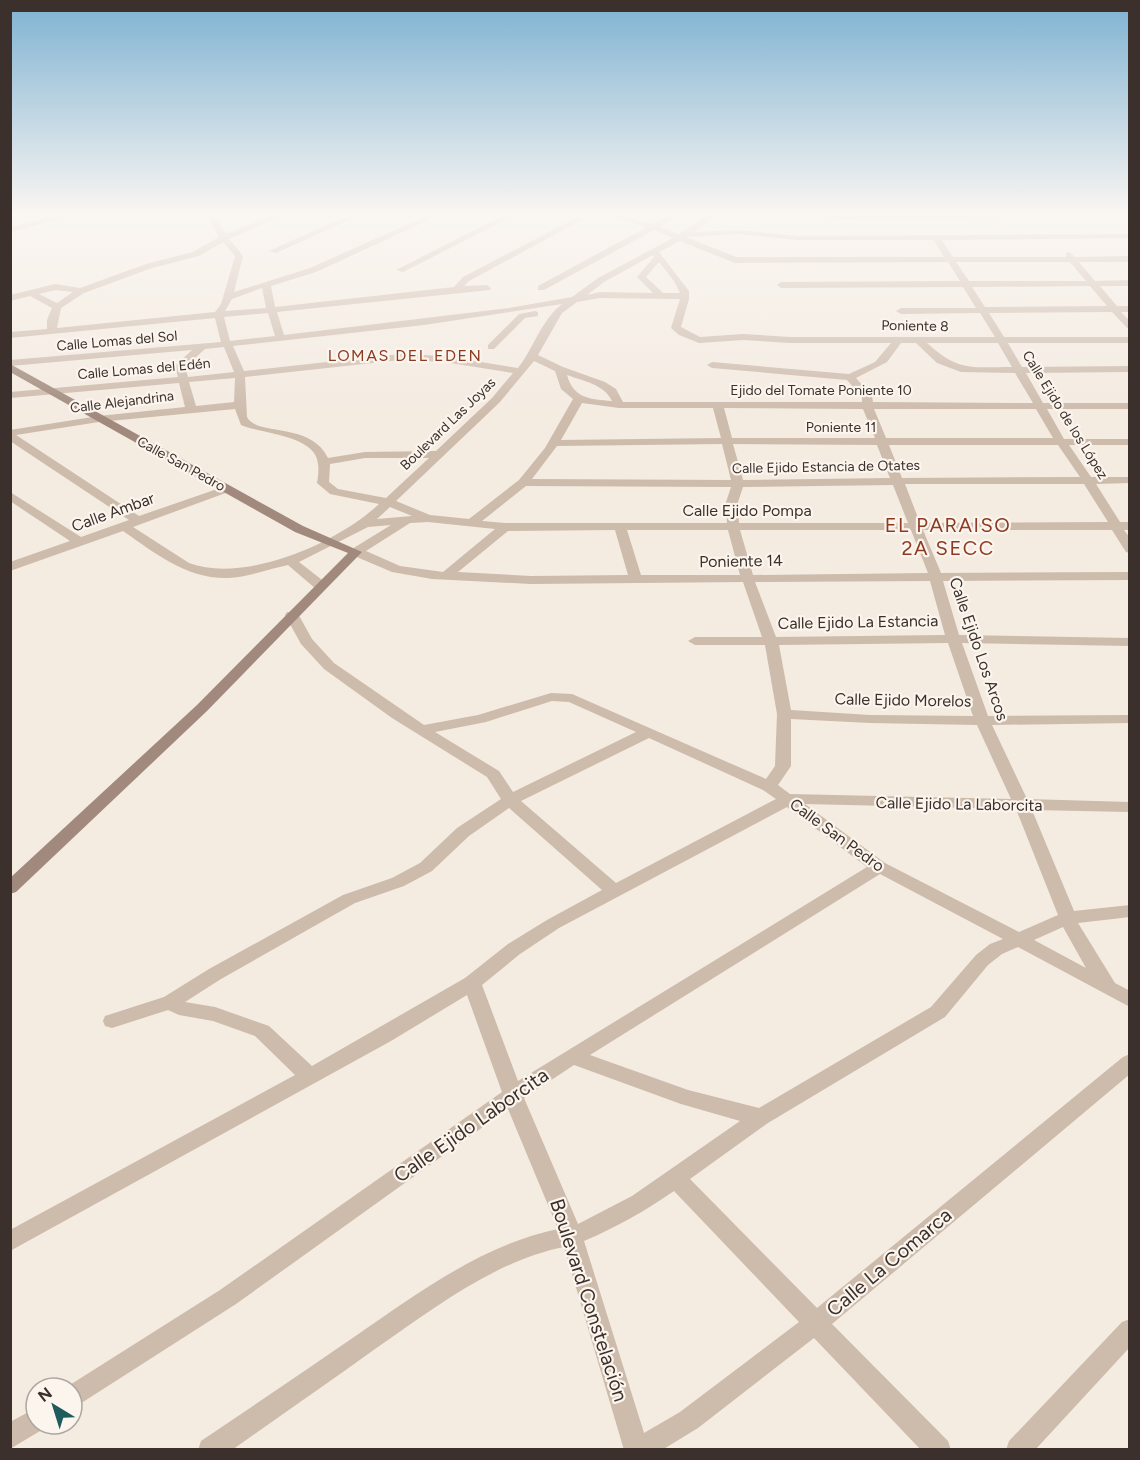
<svg xmlns="http://www.w3.org/2000/svg" width="1140" height="1460" font-family="Figtree,sans-serif">
<style>
.lines{fill:none;stroke-linecap:round;stroke-linejoin:round}
.street{fill:#cdbbac;fill-rule:evenodd}
.secondary{fill:#a18a7d;fill-rule:evenodd}
.labels{text-anchor:middle;dominant-baseline:central;stroke-width:4.5;stroke-linejoin:round;paint-order:stroke}
.far-street-label{font-size:14px;fill:#3b302b;stroke:#fbf5ee}
.far-quarter-label{font-size:16px;letter-spacing:1.5px;fill:#8c3b22;stroke:#fbf5ee}
.street-label{font-size:16px;fill:#3b302b;stroke:#fbf5ee}
.quarter-label{font-size:20px;letter-spacing:1.5px;fill:#8c3b22;stroke:#fbf5ee}
.near-street-label{font-size:20px;fill:#3b302b;stroke:#fbf5ee}
</style>
<rect width="100%" height="100%" fill="#f4ebe1"/>
<g class="lines">
<!-- street -->
<g class="street">
<path d="M 68,213 L 82,213 L 10,232 L 10,227 Z"/>
<path d="M 206,213 L 214,213 L 226,234 L 278,213 L 289,213 L 229,239 L 243,256 L 234,292 L 310,268 L 433,213 L 444,213 L 316,272 L 271,286 L 275,307 L 454,287 L 463,277 L 585,213 L 595,213 L 469,281 L 464,286 L 487,285 L 491,288 L 490,290 L 277,312 L 284,335 L 509,308 L 572,297 L 598,278 L 673,238 L 654,230 L 544,290 L 538,290 L 538,286 L 647,227 L 599,213 L 615,213 L 653,224 L 673,213 L 683,213 L 660,227 L 679,234 L 710,213 L 719,213 L 694,232 L 738,230 L 798,236 L 1130,234 L 1130,238 L 942,240 L 953,257 L 1066,257 L 1066,253 L 1069,252 L 1075,257 L 1130,256 L 1130,262 L 1079,262 L 1095,281 L 1130,280 L 1130,286 L 1100,286 L 1117,306 L 1130,306 L 1130,312 L 1121,312 L 1130,321 L 1130,331 L 1112,312 L 989,313 L 1004,337 L 1130,337 L 1130,343 L 1008,343 L 1022,367 L 1130,366 L 1130,372 L 1026,373 L 1043,403 L 1130,403 L 1130,409 L 1047,409 L 1064,439 L 1130,439 L 1130,445 L 1069,445 L 1091,477 L 1130,477 L 1130,483 L 1096,484 L 1120,522 L 1130,522 L 1130,530 L 1124,530 L 1130,538 L 1130,553 L 1126,552 L 1112,530 L 923,530 L 941,573 L 1130,572 L 1130,580 L 943,581 L 959,635 L 1130,638 L 1130,646 L 962,643 L 988,716 L 1130,715 L 1130,723 L 992,725 L 1027,799 L 1130,802 L 1130,812 L 1032,810 L 1074,911 L 1130,905 L 1130,917 L 1078,923 L 1115,983 L 1130,991 L 1130,1007 L 1018,947 L 1002,954 L 988,965 L 945,1017 L 768,1123 L 690,1179 L 817,1308 L 1123,1057 L 1130,1054 L 1130,1074 L 832,1324 L 948,1441 L 951,1450 L 921,1450 L 814,1338 L 698,1428 L 662,1450 L 624,1450 L 564,1247 C 494,1261 433,1309 375,1349 C 328,1383 280,1416 232,1450 L 198,1450 L 201,1441 C 253,1406 305,1371 357,1335 C 418,1293 484,1244 558,1229 L 508,1109 L 236,1304 L 72,1409 L 72,1388 L 65,1388 L 220,1290 L 502,1092 L 467,995 L 391,1041 L 10,1251 L 10,1230 L 295,1075 L 255,1036 L 213,1021 L 179,1015 L 168,1010 L 112,1028 L 105,1026 L 103,1021 L 105,1016 L 164,997 L 209,969 L 343,895 L 392,878 L 420,863 L 457,828 L 501,799 L 487,777 L 392,718 L 324,669 L 301,644 L 285,615 L 287,612 L 297,612 L 312,639 L 334,663 L 424,725 L 478,715 L 551,693 L 572,694 L 766,779 L 775,766 L 777,714 L 765,645 L 695,645 L 688,641 L 695,637 L 762,637 L 743,582 L 531,584 L 432,579 L 392,572 L 352,555 L 350,552 L 352,549 L 391,525 L 368,527 L 299,562 L 326,583 L 328,586 L 321,590 L 316,589 L 288,565 C 269,569 247,577 228,578 C 186,579 155,553 123,531 L 10,571 L 10,562 L 70,541 L 10,501 L 10,492 L 81,537 L 129,520 L 10,441 L 10,430 L 99,416 L 185,407 L 179,383 L 10,398 L 10,392 L 178,377 L 175,366 L 192,350 L 10,366 L 10,360 L 221,342 L 215,318 L 10,338 L 10,332 L 47,329 L 47,320 L 52,308 L 30,296 L 10,301 L 10,295 L 55,284 L 80,288 L 146,264 L 193,252 L 219,237 ZM 738,234 L 798,240 L 934,240 L 944,257 L 736,257 L 686,237 ZM 680,241 L 735,263 L 948,262 L 960,281 L 781,282 L 777,285 L 781,288 L 963,287 L 976,308 L 901,308 L 896,311 L 901,314 L 980,313 L 995,337 L 790,337 L 743,334 L 700,337 L 681,327 L 689,299 L 689,291 L 659,252 ZM 223,242 L 235,256 L 221,304 L 215,312 L 57,328 L 61,308 L 84,293 L 152,268 L 199,256 ZM 653,255 L 654,257 L 637,277 L 653,293 L 600,292 L 587,295 L 604,282 ZM 659,262 L 674,281 L 680,293 L 663,293 L 646,277 ZM 956,262 L 1070,262 L 1086,281 L 969,281 ZM 1090,286 L 1107,306 L 985,307 L 972,287 ZM 262,288 L 266,308 L 225,311 L 232,299 ZM 55,290 L 73,292 L 57,303 L 39,294 ZM 600,298 L 680,299 L 671,328 L 679,335 L 699,343 L 743,340 L 790,343 L 891,343 L 875,362 L 849,374 L 712,362 L 707,365 L 712,368 L 847,380 L 862,397 L 862,402 L 623,402 L 616,389 L 605,382 L 563,367 L 538,355 L 562,313 L 577,302 ZM 562,304 C 541,320 534,348 518,368 L 444,356 L 400,354 L 244,371 L 233,346 L 424,325 ZM 268,313 L 275,336 L 230,341 L 224,317 ZM 901,343 L 916,343 L 937,363 L 961,372 L 1015,373 L 1033,403 L 873,402 L 872,396 L 856,378 L 887,362 ZM 927,343 L 998,343 L 1012,367 C 971,367 959,372 927,343 ZM 224,347 L 234,372 L 188,377 L 185,367 L 205,349 ZM 400,360 L 444,362 L 513,373 L 492,398 L 436,451 L 365,452 L 328,458 C 310,421 257,437 247,417 L 245,377 ZM 534,361 L 555,371 L 561,389 L 573,399 L 545,448 L 519,480 L 469,519 L 430,515 L 396,501 L 500,402 ZM 567,375 C 583,381 604,384 612,401 C 590,399 574,399 567,375 ZM 235,378 L 234,402 L 196,406 L 189,382 ZM 582,403 L 619,408 L 713,408 L 721,438 L 561,440 ZM 724,408 L 863,409 L 875,438 L 732,438 ZM 235,409 L 241,425 C 262,434 316,435 318,464 C 319,470 318,477 317,483 L 330,494 L 379,504 C 338,543 244,584 189,563 L 133,527 L 231,491 L 231,487 L 223,487 L 139,516 L 16,435 L 99,422 ZM 874,409 L 1036,409 L 1053,438 L 886,438 ZM 722,444 L 731,480 L 532,479 L 557,446 ZM 733,444 L 877,445 L 890,478 L 743,480 ZM 889,445 L 1058,445 L 1080,477 L 902,478 ZM 365,458 L 429,458 L 386,498 L 338,489 L 329,482 L 330,464 ZM 905,484 L 1084,484 L 1108,522 L 920,523 ZM 893,485 L 908,523 L 739,523 L 738,502 L 743,487 ZM 526,486 L 731,487 L 726,502 L 727,523 L 505,523 L 482,521 ZM 390,507 L 412,516 L 377,519 ZM 428,522 L 495,529 L 443,572 L 400,566 L 366,551 L 410,523 ZM 615,530 L 628,575 L 531,576 L 458,572 L 508,531 ZM 627,530 L 728,530 L 740,575 L 641,575 ZM 740,530 L 911,530 L 928,573 L 753,575 ZM 930,581 L 945,635 L 776,637 L 755,582 ZM 948,643 L 973,716 L 870,715 L 791,710 L 779,645 ZM 552,701 L 569,702 L 636,732 L 513,792 L 499,771 L 435,732 L 486,722 ZM 791,719 L 870,723 L 977,725 L 1011,799 L 790,794 L 778,785 L 791,766 ZM 649,738 L 763,790 L 776,799 L 616,883 L 521,801 ZM 805,804 L 1016,809 L 1058,915 L 1019,932 L 885,863 ZM 787,807 L 867,867 L 518,1081 L 482,985 L 520,954 L 559,928 ZM 509,808 L 602,890 L 547,920 L 508,944 L 465,978 L 312,1066 L 269,1026 L 215,1007 L 185,1002 L 221,979 L 355,903 L 404,886 L 432,871 L 469,836 ZM 880,874 L 1003,939 L 990,944 L 976,955 L 931,1007 L 759,1108 L 688,1090 L 590,1055 ZM 1063,927 L 1086,968 L 1034,940 ZM 574,1065 L 681,1104 L 740,1121 L 632,1196 L 578,1224 L 524,1098 ZM 674,1191 L 799,1322 L 680,1412 L 644,1433 L 584,1241 C 617,1227 645,1211 674,1191 Z"/>
<path d="M 354,213 L 365,213 L 276,253 L 269,251 Z"/>
<path d="M 508,213 L 519,213 L 403,272 L 396,270 Z"/>
<path d="M 784,213 L 837,216 L 1130,213 L 1130,217 L 837,220 Z"/>
<path d="M 535,311 L 538,312 L 538,316 L 525,318 L 494,349 L 488,349 L 488,345 L 519,314 Z"/>
<path d="M 1130,1319 L 1130,1347 L 1035,1450 L 1006,1450 L 1009,1441 L 1122,1322 Z"/>
<path d="M 36,1408 L 36,1424 L 47,1424 L 45,1428 L 10,1449 L 10,1422 Z"/>
</g>
<!-- secondary -->
<path class="secondary" d="M 10,364 L 303,526 L 362,552 L 207,711 L 16,892 L 10,894 L 10,878 L 197,705 L 348,553 L 295,532 L 10,372 Z"/>
</g>
<!-- sky -->
<linearGradient id="sky" x2="0" y2="1"><stop stop-color="#7eb2d2"/><stop offset="0.51" stop-color="#faf6f2"/><stop offset="1" stop-color="#faf6f2" stop-opacity="0"/></linearGradient>
<rect width="1140" height="418" fill="url(#sky)"/>
<g class="labels">
<!-- far-street labels -->
<g class="far-street-label">
<text transform="translate(915 326) rotate(1)">Poniente 8</text>
<text transform="translate(117 341) rotate(-5)">Calle Lomas del Sol</text>
<text transform="translate(144 369) rotate(-5)">Calle Lomas del Edén</text>
<text x="821" y="390">Ejido del Tomate Poniente 10</text>
<text transform="translate(122 402) rotate(-7)">Calle Alejandrina</text>
<text transform="translate(1065 415) rotate(58)">Calle Ejido de los López</text>
<text transform="translate(448 424) rotate(-44)">Boulevard Las Joyas</text>
<text x="841" y="427">Poniente 11</text>
<text transform="translate(181 464) rotate(29)">Calle San Pedro</text>
<text transform="translate(826 467) rotate(-1)">Calle Ejido Estancia de Otates</text>
</g>
<!-- far-quarter labels -->
<g class="far-quarter-label">
<text x="405" y="355">LOMAS DEL EDEN</text>
</g>
<!-- street labels -->
<g class="street-label">
<text x="747" y="510">Calle Ejido Pompa</text>
<text transform="translate(113 512) rotate(-20)">Calle Ambar</text>
<text transform="translate(741 561) rotate(-1)">Poniente 14</text>
<text transform="translate(858 622) rotate(-1)">Calle Ejido La Estancia</text>
<text transform="translate(979 649) rotate(71)">Calle Ejido Los Arcos</text>
<text transform="translate(903 700) rotate(1)">Calle Ejido Morelos</text>
<text transform="translate(959 804) rotate(1)">Calle Ejido La Laborcita</text>
<text transform="translate(837 835) rotate(36)">Calle San Pedro</text>
</g>
<!-- quarter labels -->
<g class="quarter-label">
<text x="948" y="525">EL PARAISO<tspan x="948" dy="23">2A SECC</tspan></text>
</g>
<!-- near-street labels -->
<g class="near-street-label">
<text transform="translate(471 1125) rotate(-35)">Calle Ejido Laborcita</text>
<text transform="translate(889 1262) rotate(-40)">Calle La Comarca</text>
<text transform="translate(589 1300) rotate(72)">Boulevard Constelación</text>
</g>
</g>
<!-- border -->
<rect width="1140" height="1460" fill="none" stroke="#3b302b" stroke-width="24"/>
<!-- north arrow -->
<g transform="translate(54 1406) rotate(322)"><circle r="28" fill="#fbf5ee" stroke="#aea6a0" stroke-width="1.5"/>
<path d="M0-4.5L10 22L0 15L-10 22Z" fill="#1f5a5e"/>
<text y="-9" font-size="16" font-weight="bold" text-anchor="middle" fill="#3b302b">N</text>
</g>
</svg>
